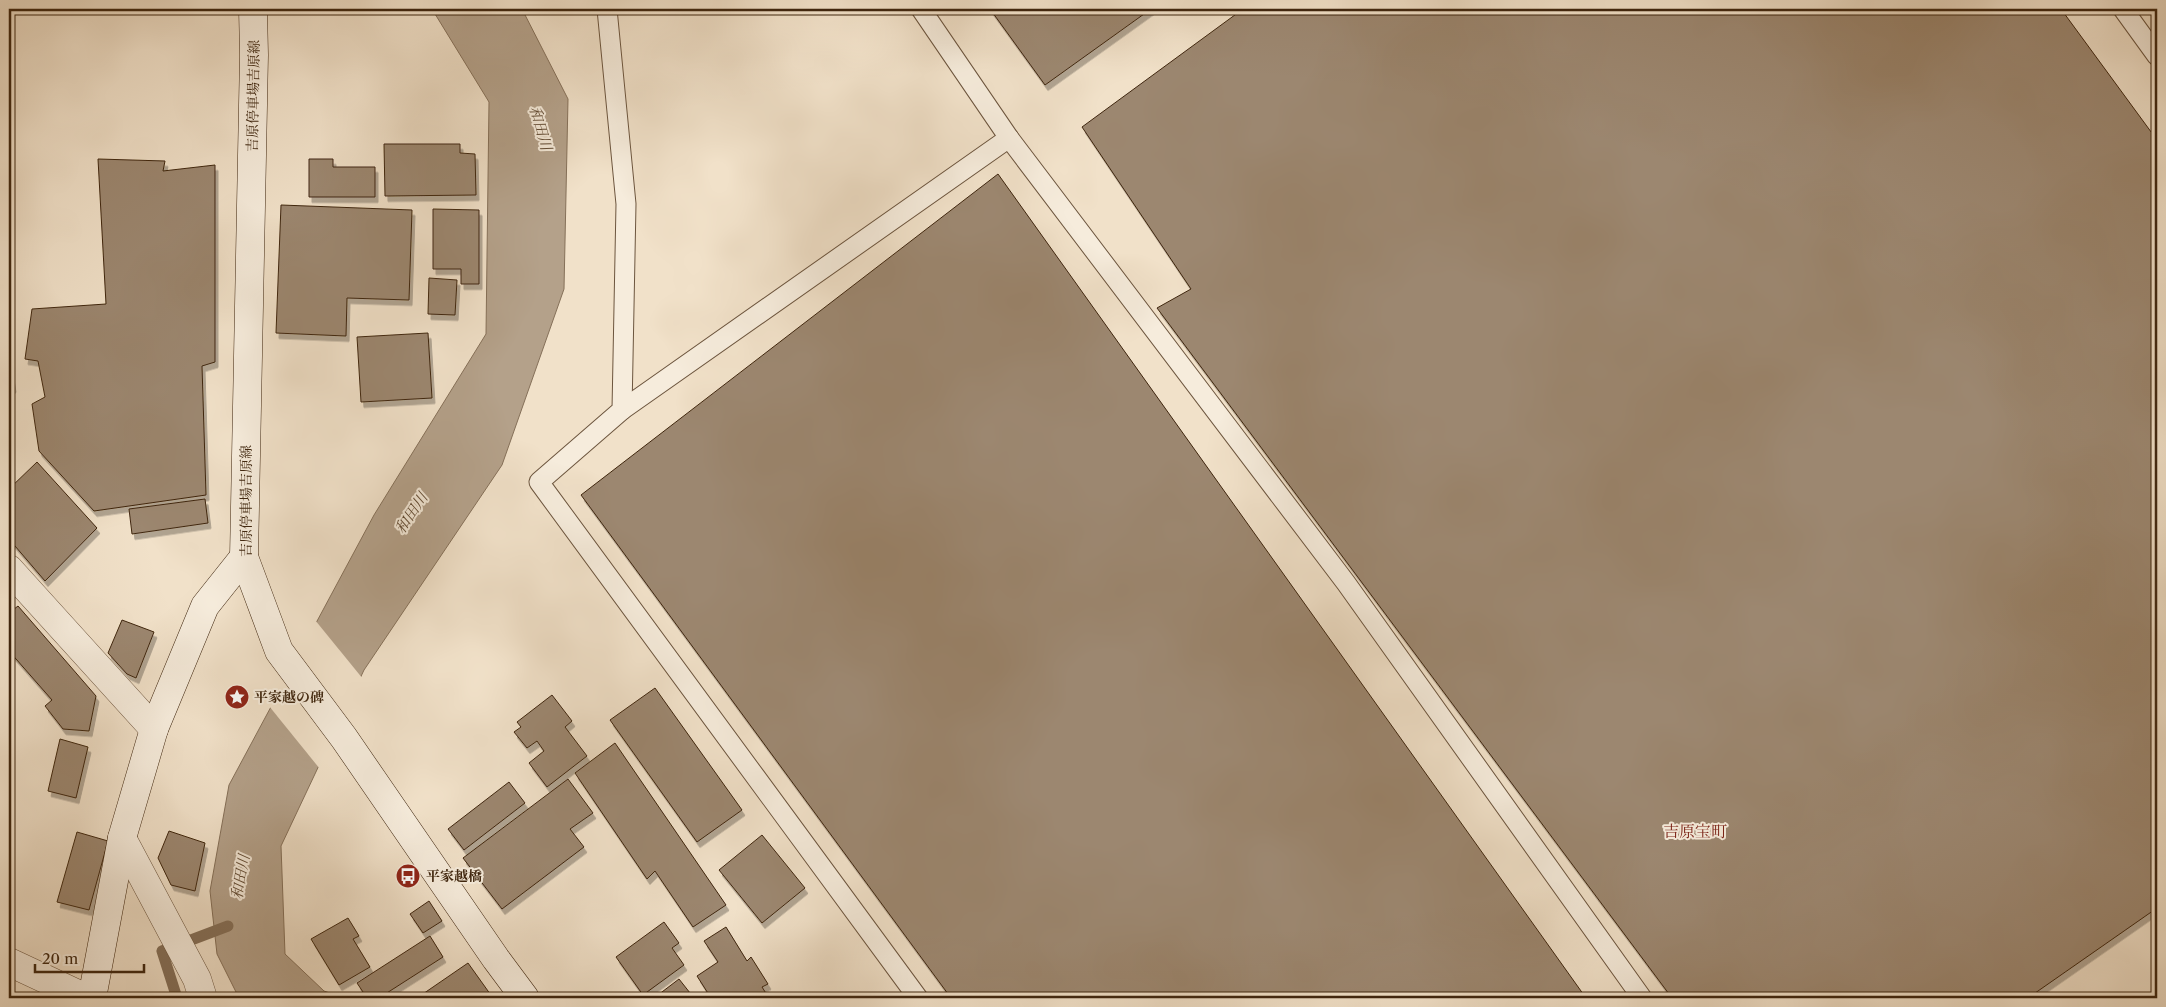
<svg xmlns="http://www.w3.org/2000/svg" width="2166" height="1007" font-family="'Libre Caslon Text','Noto Serif JP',serif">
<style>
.water{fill:#b4a18a;stroke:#857059}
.pier{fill:#f1e1c9}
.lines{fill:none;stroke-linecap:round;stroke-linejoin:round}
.stream{stroke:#857059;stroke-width:11}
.building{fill:#9c8770;stroke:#3f260f;filter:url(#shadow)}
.lane-casing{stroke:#6c553e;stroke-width:21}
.street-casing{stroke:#6c553e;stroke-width:29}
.secondary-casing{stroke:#3f260f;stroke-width:29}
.lane{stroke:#f6ecdc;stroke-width:19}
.street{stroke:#f6ecdc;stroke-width:28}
.secondary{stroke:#f6ecdc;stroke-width:28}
.labels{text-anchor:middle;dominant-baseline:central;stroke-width:4;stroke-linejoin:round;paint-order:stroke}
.street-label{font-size:14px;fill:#3f260f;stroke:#f6ecdc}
.poi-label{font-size:14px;font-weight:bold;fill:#3f260f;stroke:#f6ecdc;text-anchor:start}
.water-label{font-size:15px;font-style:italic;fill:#624b34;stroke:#f6ecdc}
.quarter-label{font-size:16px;fill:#7a1f14;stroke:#f6ecdc}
</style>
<defs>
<filter id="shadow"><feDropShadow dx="3" dy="5.5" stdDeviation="0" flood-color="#0004"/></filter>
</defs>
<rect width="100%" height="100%" fill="#f1e1c9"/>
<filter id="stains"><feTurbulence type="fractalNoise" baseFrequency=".004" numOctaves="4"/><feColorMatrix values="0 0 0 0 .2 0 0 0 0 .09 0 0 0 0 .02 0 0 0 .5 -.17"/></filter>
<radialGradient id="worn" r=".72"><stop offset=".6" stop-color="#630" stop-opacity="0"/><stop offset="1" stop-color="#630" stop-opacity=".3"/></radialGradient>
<!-- water -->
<path class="water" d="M 432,9 L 522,9 L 568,99 L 564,289 L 502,465 L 364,670 L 281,846 L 285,954 L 324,991 L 344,998 L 239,998 L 217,954 L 210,891 L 229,785 L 374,515 L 486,334 L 489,102 Z"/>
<!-- pier -->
<path class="pier" d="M 315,620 L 363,679 L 320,769 L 269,706 Z"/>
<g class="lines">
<!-- stream -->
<path class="stream" d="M 177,998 L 162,951 L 228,926"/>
</g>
<!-- building -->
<g class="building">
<path d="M 990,9 L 1151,9 L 1045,85 Z"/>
<path d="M 1243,9 L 2061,9 L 2157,140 L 2157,908 L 2028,998 L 1672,998 L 1157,308 L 1191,289 L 1082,127 Z"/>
<path d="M 384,144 L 460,144 L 460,153 L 475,154 L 476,195 L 385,196 Z"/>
<path d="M 98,159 L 165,161 L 163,171 L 215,165 L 215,362 L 202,366 L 206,495 L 94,511 L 39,451 L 32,404 L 45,397 L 38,361 L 25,359 L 32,309 L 106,304 Z"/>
<path d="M 309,159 L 333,159 L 333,167 L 375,167 L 375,197 L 309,197 Z"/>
<path d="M 998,174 L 1586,998 L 951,998 L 581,495 Z"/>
<path d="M 281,205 L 412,210 L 409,300 L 347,298 L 346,336 L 276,333 Z"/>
<path d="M 433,209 L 479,210 L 479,284 L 461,284 L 461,269 L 433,269 Z"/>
<path d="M 429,278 L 457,280 L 455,315 L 428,314 Z"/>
<path d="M 428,333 L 432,398 L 361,402 L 357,337 Z"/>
<path d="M 9,360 L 13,387 L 9,390 Z"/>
<path d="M 37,462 L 97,528 L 45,581 L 9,539 L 9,489 Z"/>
<path d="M 205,499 L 208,523 L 132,534 L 129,509 Z"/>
<path d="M 18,606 L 96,696 L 89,731 L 63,729 L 45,706 L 52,700 L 9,651 L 9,613 Z"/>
<path d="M 122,620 L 154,632 L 136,678 L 127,674 L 108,653 Z"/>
<path d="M 655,688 L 742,810 L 697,842 L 610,720 Z"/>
<path d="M 552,695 L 572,721 L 565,727 L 587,756 L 547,787 L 529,763 L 544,751 L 537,741 L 527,748 L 514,732 L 521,727 L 517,722 Z"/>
<path d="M 60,739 L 88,747 L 76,798 L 48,791 Z"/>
<path d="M 615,743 L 726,905 L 693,927 L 655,871 L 647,879 L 575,773 Z"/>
<path d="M 568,779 L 593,813 L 570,829 L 584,847 L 502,909 L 463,858 Z"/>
<path d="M 509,782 L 525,803 L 464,850 L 448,829 Z"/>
<path d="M 169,831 L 205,843 L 195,891 L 171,885 L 158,858 Z"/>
<path d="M 77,832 L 108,841 L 89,910 L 57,902 Z"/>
<path d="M 762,835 L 805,888 L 762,923 L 719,870 Z"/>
<path d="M 429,901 L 442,921 L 423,933 L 410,914 Z"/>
<path d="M 348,918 L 359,936 L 353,939 L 370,967 L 339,985 L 311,939 Z"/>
<path d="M 664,922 L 679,943 L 672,948 L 684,965 L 643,995 L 616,957 Z"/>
<path d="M 726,927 L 747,961 L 751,957 L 768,984 L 762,987 L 769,998 L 711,998 L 697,976 L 718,962 L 704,941 Z"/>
<path d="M 430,936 L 443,957 L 379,998 L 367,998 L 357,983 Z"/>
<path d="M 468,963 L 493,998 L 417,998 Z"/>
<path d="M 679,979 L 694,998 L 654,998 Z"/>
</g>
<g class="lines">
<defs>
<g id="lane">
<path d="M 607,9 L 626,204 L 622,410 L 539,482 L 918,998"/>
<path d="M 921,9 L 1009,138 L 1346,583 L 1642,998"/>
<path d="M 2123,9 L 2157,56"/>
<path d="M 622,410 L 1009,138"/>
</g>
<g id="street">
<path d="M 9,569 L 154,729"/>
<path d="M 122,838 L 197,979 L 203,998"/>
<path d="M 9,962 L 86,998"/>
</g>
<g id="secondary">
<path d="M 253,9 L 254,55 L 244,557 L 279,651 L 344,738 L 496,959 L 525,998"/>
<path d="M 92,998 L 122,838 L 154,729 L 205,606 L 244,557"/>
</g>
</defs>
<!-- lane casing -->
<use href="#lane" class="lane-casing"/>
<!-- street casing -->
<use href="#street" class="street-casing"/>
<!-- secondary casing -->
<use href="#secondary" class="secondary-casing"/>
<!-- lane -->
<use href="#lane" class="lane"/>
<!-- street -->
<use href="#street" class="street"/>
<!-- secondary -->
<use href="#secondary" class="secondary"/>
</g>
<!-- icons -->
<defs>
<symbol id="sight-disc" viewBox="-11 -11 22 22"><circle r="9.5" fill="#8f2418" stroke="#f6ecdc"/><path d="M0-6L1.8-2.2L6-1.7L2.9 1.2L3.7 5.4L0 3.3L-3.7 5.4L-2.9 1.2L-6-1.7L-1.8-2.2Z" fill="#fff"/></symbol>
<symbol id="bus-disc" viewBox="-11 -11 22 22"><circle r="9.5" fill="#8f2418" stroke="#f6ecdc"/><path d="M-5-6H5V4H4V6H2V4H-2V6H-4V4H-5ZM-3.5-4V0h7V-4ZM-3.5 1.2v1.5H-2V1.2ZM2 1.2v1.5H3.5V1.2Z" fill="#fff"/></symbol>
</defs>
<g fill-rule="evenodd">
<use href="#sight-disc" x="223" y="683" width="28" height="28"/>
<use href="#bus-disc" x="394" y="862" width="28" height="28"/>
</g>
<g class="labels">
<!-- street labels -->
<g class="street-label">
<text transform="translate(253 96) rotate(-89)">吉原停車場吉原線</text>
<text transform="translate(246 501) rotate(-90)">吉原停車場吉原線</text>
</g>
<!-- poi labels -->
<g class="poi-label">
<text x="254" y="697">平家越の碑</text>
<text x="426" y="876">平家越橋</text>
</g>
<!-- water labels -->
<g class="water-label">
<text transform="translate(541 128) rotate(74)">和田川</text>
<text transform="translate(411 513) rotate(-56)">和田川</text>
<text transform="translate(240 877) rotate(-80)">和田川</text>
</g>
<!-- quarter labels -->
<g class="quarter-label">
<text x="1695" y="831">吉原宝町</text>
</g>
</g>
<!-- margin -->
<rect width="2166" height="1007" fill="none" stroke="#f1e1c9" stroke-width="30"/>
<rect x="10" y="10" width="2146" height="987" fill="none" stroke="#3f260f" stroke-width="2.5"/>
<rect x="15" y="15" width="2136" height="977" fill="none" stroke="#3f260f"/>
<!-- scale -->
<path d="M35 964v8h109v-8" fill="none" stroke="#3f260f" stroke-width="2.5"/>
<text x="42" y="964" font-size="15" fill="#3f260f" stroke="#f6ecdc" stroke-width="4" paint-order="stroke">20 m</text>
<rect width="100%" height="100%" filter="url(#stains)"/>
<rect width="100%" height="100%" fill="url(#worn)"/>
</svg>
